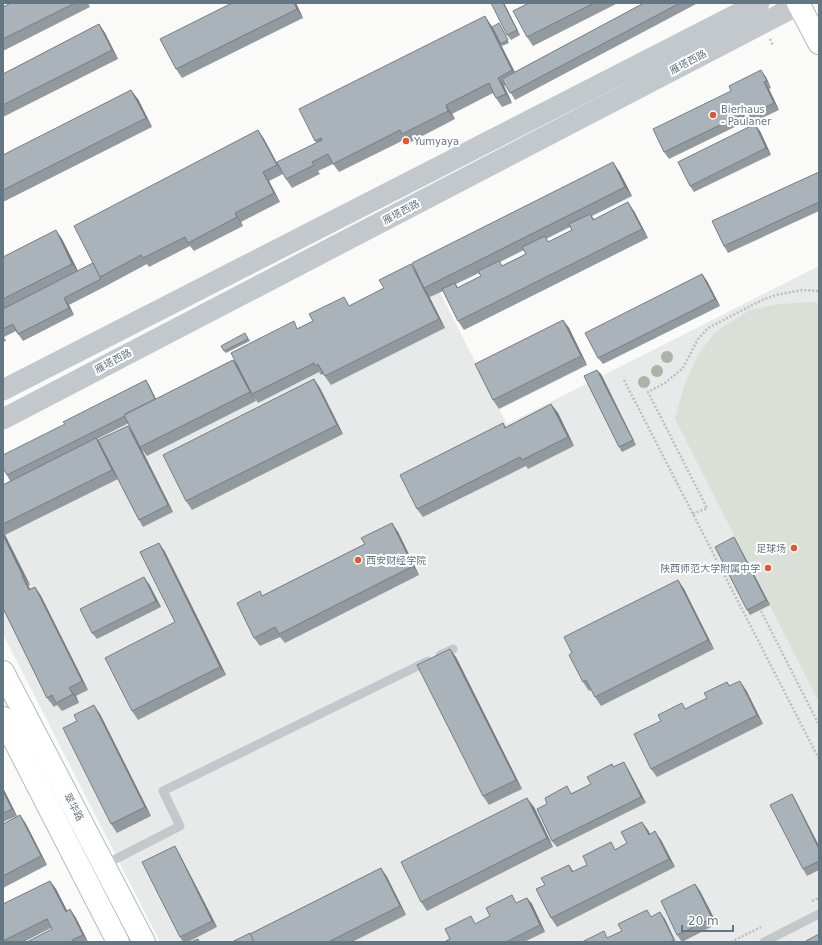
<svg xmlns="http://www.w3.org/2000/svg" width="822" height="945" font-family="'DejaVu Sans','Noto Sans SC',sans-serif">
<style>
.built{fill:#e8e9e9}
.grass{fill:#dadfd7}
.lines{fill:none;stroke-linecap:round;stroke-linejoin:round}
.secondary-casing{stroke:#b3babf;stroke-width:24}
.path{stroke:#bbbfc2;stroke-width:2.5;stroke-dasharray:2 2;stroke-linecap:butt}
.service{stroke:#c3c8cc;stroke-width:9}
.tertiary{stroke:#c3c8cc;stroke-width:21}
.secondary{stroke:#fff;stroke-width:22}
.tree{fill:#aab4a7}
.wall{fill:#929a9f;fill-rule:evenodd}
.shaded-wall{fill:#777d82}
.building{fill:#aab3b9;stroke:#777d82}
.poi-dot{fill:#e4572e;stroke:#fff;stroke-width:1.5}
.labels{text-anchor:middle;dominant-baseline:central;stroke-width:4;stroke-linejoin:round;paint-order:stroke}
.street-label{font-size:10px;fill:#657683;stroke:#fff}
.poi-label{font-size:10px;fill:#657683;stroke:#fff;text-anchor:start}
</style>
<rect width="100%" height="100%" fill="#fafaf8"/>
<!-- built -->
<path class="built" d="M 819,266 L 819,942 L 160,942 L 3,634 L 3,486 L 428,269 L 507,424 Z"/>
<!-- grass -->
<path class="grass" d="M 814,302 L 819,303 L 819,702 L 675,419 L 685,383 L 698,355 L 715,332 L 750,310 L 780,304 Z"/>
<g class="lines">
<defs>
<g id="secondary">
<path d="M 798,3 L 819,43"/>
<path d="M 3,672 L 144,942"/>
<path d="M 3,718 L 118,942"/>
</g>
</defs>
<!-- secondary casing -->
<use href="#secondary" class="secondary-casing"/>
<!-- path -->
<g class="path">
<path d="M 770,39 L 773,46"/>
<path d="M 624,380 L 819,759"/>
<path d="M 693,514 L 707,508 L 648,392 L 665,383 L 683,368 L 698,339 L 708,328 L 762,300 L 776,295 L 802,290 L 819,291"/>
<path d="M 761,611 L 819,725"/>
<path d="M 812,901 L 819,898"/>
<path d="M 731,942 L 761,927"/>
</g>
<!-- service -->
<g class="service">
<path d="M 440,655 L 453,649"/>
<path d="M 104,865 L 180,826 L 163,791 L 428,661"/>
<path d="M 764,942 L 819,914"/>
</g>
<!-- tertiary -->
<g class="tertiary">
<path d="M 3,390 L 759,3"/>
<path d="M 3,419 L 798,5"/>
</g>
<!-- secondary -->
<use href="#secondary" class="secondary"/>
</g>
<!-- trees -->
<g class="tree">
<circle cx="667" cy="357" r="6"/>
<circle cx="657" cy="371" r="6"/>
<circle cx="644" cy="382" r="6"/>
</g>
<!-- wall -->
<g class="wall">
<path d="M 11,3 L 88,3 L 90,7 L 3,51 L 3,7 Z"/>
<path d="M 232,3 L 296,3 L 303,18 L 182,78 L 176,69 Z"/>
<path d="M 504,3 L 520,35 L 511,40 L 507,35 Z"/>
<path d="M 529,3 L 618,3 L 533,46 L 527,37 Z"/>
<path d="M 644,3 L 698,3 L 515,100 L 506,85 L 504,86 L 512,103 L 502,107 L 496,98 L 493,93 L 452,114 L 455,119 L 409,143 L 406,139 L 339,172 L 333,164 L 318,171 L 320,174 L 292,188 L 286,179 L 317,143 L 315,141 L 491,25 L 515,72 Z"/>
<path d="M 499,23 L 509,43 L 502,46 L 501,44 Z"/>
<path d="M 99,24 L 105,33 L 118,59 L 3,117 L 3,74 Z"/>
<path d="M 766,77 L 771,88 L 769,89 L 779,110 L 749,124 L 747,121 L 669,159 L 664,152 Z"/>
<path d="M 138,99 L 152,127 L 3,202 L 3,155 Z"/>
<path d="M 258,130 L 264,139 L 283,174 L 269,181 L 280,202 L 241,222 L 243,226 L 194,251 L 190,246 L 149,267 L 147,264 L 106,286 L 103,281 L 106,286 L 69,305 L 74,315 L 23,341 L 16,331 L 4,337 L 6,341 L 3,342 L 3,257 L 62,239 L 78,271 L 93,263 Z"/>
<path d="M 760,131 L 771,155 L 694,192 L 690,186 Z"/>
<path d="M 619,171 L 632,196 L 592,216 L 594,219 L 634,211 L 648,238 L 464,330 L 458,321 L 443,291 L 430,297 L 427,292 L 445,328 L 331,385 L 323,374 L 321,375 L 319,372 L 258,403 L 254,397 L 256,401 L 147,456 L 140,447 L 129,423 L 97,439 L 100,443 L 133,432 L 173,512 L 143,527 L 139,520 L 118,479 L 5,535 L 30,585 L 28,585 L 30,589 L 35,587 L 41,596 L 88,690 L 76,696 L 79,703 L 62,711 L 57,705 L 54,707 L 47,698 L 3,608 L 3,485 L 10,481 L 7,475 L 65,424 L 146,380 L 150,387 L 156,399 L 233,360 L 237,365 L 298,328 L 350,306 L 384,288 L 415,270 ZM 570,227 L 572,230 L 549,242 L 546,239 ZM 524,250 L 526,254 L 502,266 L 500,262 ZM 479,273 L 481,276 L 458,288 L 456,284 Z"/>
<path d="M 819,172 L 819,211 L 728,253 L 724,246 Z"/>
<path d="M 702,274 L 707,281 L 720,306 L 603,364 L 598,358 Z"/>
<path d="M 563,320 L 569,328 L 587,365 L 499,409 L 493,400 Z"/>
<path d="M 247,336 L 250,341 L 226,353 L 224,351 Z"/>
<path d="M 601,374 L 636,445 L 622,452 L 619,447 Z"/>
<path d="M 314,379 L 320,388 L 343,434 L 192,510 L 186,501 Z"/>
<path d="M 551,404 L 558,413 L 574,446 L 528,469 L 526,466 L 423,517 L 417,509 L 503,423 L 506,427 Z"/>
<path d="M 392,523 L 398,532 L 419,575 L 285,643 L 280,637 L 260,646 L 254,638 L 262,596 L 365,544 Z"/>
<path d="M 734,537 L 737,542 L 770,605 L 750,615 L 747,610 Z"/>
<path d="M 159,543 L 165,552 L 226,675 L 138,720 L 132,711 L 175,622 Z"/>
<path d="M 678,580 L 684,589 L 714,649 L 601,706 L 595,697 L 591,690 L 589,691 L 583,682 L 572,653 Z"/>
<path d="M 149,584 L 161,607 L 97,639 L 92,633 Z"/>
<path d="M 456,657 L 522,789 L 489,805 L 483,796 Z"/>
<path d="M 727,682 L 730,686 L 746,690 L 763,724 L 657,777 L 651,769 L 686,709 L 707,698 Z"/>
<path d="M 100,714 L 151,816 L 117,833 L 111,824 Z"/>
<path d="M 612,764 L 614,767 L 628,769 L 646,803 L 557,847 L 552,841 L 572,793 L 591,784 Z"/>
<path d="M 3,788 L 17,816 L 3,822 Z"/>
<path d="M 792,794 L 796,801 L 819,846 L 819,870 L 807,876 L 803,869 Z"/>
<path d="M 534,807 L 553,847 L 427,911 L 421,902 Z"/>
<path d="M 20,815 L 26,824 L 47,865 L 3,888 L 3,824 Z"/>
<path d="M 648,830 L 650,834 L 661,840 L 675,867 L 557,927 L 551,918 L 545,885 L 569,865 L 574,872 L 627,843 Z"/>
<path d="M 179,853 L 217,927 L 188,942 L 183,942 L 180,937 Z"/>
<path d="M 381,868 L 387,877 L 406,915 L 352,942 L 232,942 L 250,934 Z"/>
<path d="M 50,881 L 56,889 L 67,911 L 70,909 L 76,918 L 88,942 L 27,942 L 52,929 L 51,928 L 24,942 L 3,942 L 3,904 Z"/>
<path d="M 695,884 L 700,891 L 717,924 L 682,942 L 677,935 Z"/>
<path d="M 527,898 L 532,904 L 545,932 L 524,942 L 444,942 Z"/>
</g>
<!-- shaded-wall -->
<g class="shaded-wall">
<path d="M 294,3 L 296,3 L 303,18 L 297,9 Z"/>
<path d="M 503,3 L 504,3 L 520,35 L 517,30 Z"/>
<path d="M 485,16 L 491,25 L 518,79 L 512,70 Z"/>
<path d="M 99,24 L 105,33 L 118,59 L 112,50 Z"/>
<path d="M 761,70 L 766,77 L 771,88 L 767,81 Z"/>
<path d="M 498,78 L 504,86 L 512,103 L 506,94 Z"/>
<path d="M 764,82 L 769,89 L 779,110 L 774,103 Z"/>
<path d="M 131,90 L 138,99 L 152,127 L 146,118 Z"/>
<path d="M 446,105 L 452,114 L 455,119 L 448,111 Z"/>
<path d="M 755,124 L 760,131 L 771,155 L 766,148 Z"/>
<path d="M 258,130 L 264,139 L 283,174 L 277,165 Z"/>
<path d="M 613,162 L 619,171 L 632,196 L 625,187 Z"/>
<path d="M 263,172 L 269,181 L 280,202 L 274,193 Z"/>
<path d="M 628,202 L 634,211 L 648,238 L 642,229 Z"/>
<path d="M 235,213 L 241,222 L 243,226 L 237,217 Z"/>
<path d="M 56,230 L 62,239 L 79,273 L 72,264 Z"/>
<path d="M 411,264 L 417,273 L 424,288 L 427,292 L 445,328 L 439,319 Z"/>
<path d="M 702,274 L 707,281 L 720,306 L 715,299 Z"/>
<path d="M 64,298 L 69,305 L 74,315 L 69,308 Z"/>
<path d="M 563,320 L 569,328 L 587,365 L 581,356 Z"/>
<path d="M 233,360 L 240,368 L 252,394 L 256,401 L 250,392 Z"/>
<path d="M 597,370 L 601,374 L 636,445 L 633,440 Z"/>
<path d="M 314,379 L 320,388 L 343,434 L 337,425 Z"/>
<path d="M 146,380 L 150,387 L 159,405 L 155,399 Z"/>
<path d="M 551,404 L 558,413 L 574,446 L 568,437 Z"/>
<path d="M 128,426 L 133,432 L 173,512 L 168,505 Z"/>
<path d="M 96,438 L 102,447 L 118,479 L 112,470 Z"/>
<path d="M 392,523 L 398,532 L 419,575 L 413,566 Z"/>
<path d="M 3,533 L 5,535 L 30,585 L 23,576 L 3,535 Z"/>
<path d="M 734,537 L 737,542 L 770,605 L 766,600 Z"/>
<path d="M 159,543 L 165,552 L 226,675 L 220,667 Z"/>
<path d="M 22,576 L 28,585 L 35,599 L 29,590 Z"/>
<path d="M 144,577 L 149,584 L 161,607 L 156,601 Z"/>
<path d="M 678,580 L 684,589 L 714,649 L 708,640 Z"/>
<path d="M 35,587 L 41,596 L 88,690 L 82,681 Z"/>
<path d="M 450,649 L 456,657 L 522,789 L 516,780 Z"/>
<path d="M 740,681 L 746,690 L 763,724 L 757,715 Z"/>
<path d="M 69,688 L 76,696 L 79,703 Z"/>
<path d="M 94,705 L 100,714 L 151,816 L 145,807 Z"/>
<path d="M 624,762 L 628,769 L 646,803 L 641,797 Z"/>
<path d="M 3,788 L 17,816 L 12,809 L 3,791 Z"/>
<path d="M 792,794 L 796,801 L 819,846 L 819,849 Z"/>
<path d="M 527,798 L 534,807 L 553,847 L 547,838 Z"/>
<path d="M 20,815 L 26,824 L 47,865 L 41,856 Z"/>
<path d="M 642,822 L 648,830 L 655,844 L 649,835 Z"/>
<path d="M 655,831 L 661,840 L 675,867 L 669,859 Z"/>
<path d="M 175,846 L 179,853 L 217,927 L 212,921 Z"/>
<path d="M 381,868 L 387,877 L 406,915 L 400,906 Z"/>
<path d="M 50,881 L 56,889 L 72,920 L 66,912 Z"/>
<path d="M 695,884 L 700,891 L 717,924 L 712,918 Z"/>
<path d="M 527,898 L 532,904 L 545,932 L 540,925 Z"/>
<path d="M 70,909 L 76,918 L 88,942 L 83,935 Z"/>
<path d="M 660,912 L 665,919 L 676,942 L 675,942 Z"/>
</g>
<!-- building -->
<g class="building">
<path d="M 11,3 L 75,3 L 3,39 L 3,7 Z"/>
<path d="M 232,3 L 294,3 L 297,9 L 176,69 L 160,39 Z"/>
<path d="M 491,3 L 503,3 L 517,30 L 507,35 Z"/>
<path d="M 529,3 L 594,3 L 527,37 L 513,11 Z"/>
<path d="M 644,3 L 680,3 L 510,93 L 502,79 Z"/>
<path d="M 485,16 L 512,70 L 498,78 L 506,94 L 496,98 L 489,83 L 446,105 L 448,111 L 402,134 L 400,130 L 333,164 L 328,154 L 312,162 L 314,165 L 286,179 L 277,162 L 322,140 L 321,138 L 315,141 L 299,109 Z"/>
<path d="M 499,23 L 508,40 L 501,44 L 492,27 Z"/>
<path d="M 99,24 L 112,50 L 3,105 L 3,74 Z"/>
<path d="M 761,70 L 767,81 L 764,82 L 774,103 L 744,118 L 743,114 L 664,152 L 653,129 L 731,91 L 729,86 Z"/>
<path d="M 131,90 L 146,118 L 3,190 L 3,155 Z"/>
<path d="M 755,124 L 766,148 L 690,186 L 678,162 Z"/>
<path d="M 258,130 L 277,165 L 263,172 L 274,193 L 235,213 L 237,217 L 188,243 L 185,237 L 143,258 L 141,255 L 100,277 L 74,226 Z"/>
<path d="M 613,162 L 625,187 L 424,288 L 412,263 Z"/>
<path d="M 819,172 L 819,202 L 724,246 L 712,221 Z"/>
<path d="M 628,202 L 642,229 L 458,321 L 442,289 L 455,283 L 457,288 L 481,276 L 478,271 L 499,261 L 502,266 L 526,254 L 522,247 L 545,236 L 548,242 L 572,230 L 569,224 L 590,214 L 593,220 Z"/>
<path d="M 56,230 L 72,264 L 3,299 L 3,257 Z"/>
<path d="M 93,263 L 101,279 L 64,298 L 69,308 L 18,334 L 13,324 L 3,329 L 3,309 Z"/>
<path d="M 411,264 L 439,319 L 325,376 L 318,364 L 315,366 L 314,363 L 252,394 L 231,353 L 294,321 L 297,329 L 313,321 L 309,314 L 344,297 L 349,306 L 384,288 L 379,280 Z"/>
<path d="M 702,274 L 715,299 L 598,358 L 585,333 Z"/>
<path d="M 563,320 L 581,356 L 493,400 L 475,364 Z"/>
<path d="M 245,333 L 248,339 L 224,351 L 221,346 Z"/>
<path d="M 233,360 L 250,392 L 140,447 L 124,415 Z"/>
<path d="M 597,370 L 633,440 L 619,447 L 584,376 Z"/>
<path d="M 314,379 L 337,425 L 186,501 L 163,455 Z"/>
<path d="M 146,380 L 155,399 L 125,414 L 125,416 L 7,475 L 3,468 L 3,455 L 65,424 L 63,422 Z"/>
<path d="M 551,404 L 568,437 L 522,460 L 520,457 L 417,509 L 400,475 L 503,423 L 505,428 Z"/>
<path d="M 128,426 L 168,505 L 139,520 L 98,440 Z"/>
<path d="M 96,438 L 112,470 L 3,524 L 3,485 Z"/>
<path d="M 392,523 L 413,566 L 279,634 L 275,627 L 254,638 L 237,603 L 260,591 L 262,596 L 365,544 L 361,538 Z"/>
<path d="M 3,535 L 23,576 L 22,576 L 29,590 L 35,587 L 82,681 L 69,688 L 73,694 L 56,703 L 52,695 L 47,698 L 3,608 Z"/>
<path d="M 734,537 L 766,600 L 747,610 L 715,547 Z"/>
<path d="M 159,543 L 220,667 L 132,711 L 105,658 L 175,622 L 140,552 Z"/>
<path d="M 144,577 L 156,601 L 92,633 L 80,609 Z"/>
<path d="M 678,580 L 708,640 L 595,697 L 586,680 L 583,682 L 569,655 L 572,653 L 564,637 Z"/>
<path d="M 450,649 L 516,780 L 483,796 L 417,665 Z"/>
<path d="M 740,681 L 757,715 L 651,769 L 634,734 L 661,721 L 658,715 L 682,703 L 685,709 L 707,698 L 704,693 L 727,682 L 729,686 Z"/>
<path d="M 94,705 L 145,807 L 111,824 L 63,728 L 77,721 L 74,715 Z"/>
<path d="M 624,762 L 641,797 L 552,841 L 537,809 L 547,804 L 545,798 L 567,786 L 571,794 L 591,784 L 587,777 L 612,764 L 613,767 Z"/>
<path d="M 3,791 L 12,809 L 3,813 Z"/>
<path d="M 792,794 L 819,849 L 819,861 L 803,869 L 770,805 Z"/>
<path d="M 527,798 L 547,838 L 421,902 L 401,862 Z"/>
<path d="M 20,815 L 41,856 L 3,876 L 3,824 Z"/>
<path d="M 642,822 L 649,835 L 655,831 L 669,859 L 551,918 L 536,889 L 545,885 L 541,878 L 569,865 L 572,872 L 587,865 L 583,856 L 611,842 L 615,850 L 627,843 L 621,832 Z"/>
<path d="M 175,846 L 212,921 L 180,937 L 142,862 Z"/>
<path d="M 381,868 L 400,906 L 328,942 L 254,942 L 250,934 Z"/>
<path d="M 50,881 L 66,912 L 70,909 L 83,935 L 72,940 L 73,942 L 27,942 L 52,929 L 47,919 L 3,941 L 3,904 Z"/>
<path d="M 695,884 L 712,918 L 677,935 L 661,901 Z"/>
<path d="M 512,895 L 516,903 L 527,898 L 540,925 L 506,942 L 444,942 L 450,939 L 445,929 L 471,916 L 475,924 L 490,916 L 486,908 Z"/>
<path d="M 647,910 L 651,917 L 660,912 L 674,940 L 670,942 L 582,942 L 604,931 L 607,938 L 622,931 L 618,924 Z"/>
<path d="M 250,933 L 254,942 L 232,942 Z"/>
<path d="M 819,934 L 819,942 L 804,942 Z"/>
<path d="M 198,939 L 199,942 L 191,942 Z"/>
</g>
<!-- markers -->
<g class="poi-dot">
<circle cx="713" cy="115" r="4"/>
<circle cx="406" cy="141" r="4"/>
<circle cx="794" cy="548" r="4"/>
<circle cx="358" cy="560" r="4"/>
<circle cx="768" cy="568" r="4"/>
</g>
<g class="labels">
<!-- street labels -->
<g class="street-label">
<text transform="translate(688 62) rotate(-28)">雁塔西路</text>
<text transform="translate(401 212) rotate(-28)">雁塔西路</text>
<text transform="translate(113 361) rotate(-28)">雁塔西路</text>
<text transform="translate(74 807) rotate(62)">翠华路</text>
</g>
<!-- poi labels -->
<g class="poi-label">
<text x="721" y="109">Bierhaus<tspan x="721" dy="12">- Paulaner</tspan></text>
<text x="414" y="141">Yumyaya</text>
<text x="786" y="548" text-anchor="end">足球场</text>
<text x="366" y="560">西安财经学院</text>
<text x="760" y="568" text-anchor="end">陕西师范大学附属中学</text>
</g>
</g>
<!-- border -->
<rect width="822" height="945" fill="none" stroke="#657683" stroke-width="8"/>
<!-- scale -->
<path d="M682 925v6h51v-6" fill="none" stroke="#657683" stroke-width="2"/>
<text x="688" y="925" font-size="12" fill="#657683" stroke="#ffffff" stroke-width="3" paint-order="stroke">20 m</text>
</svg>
